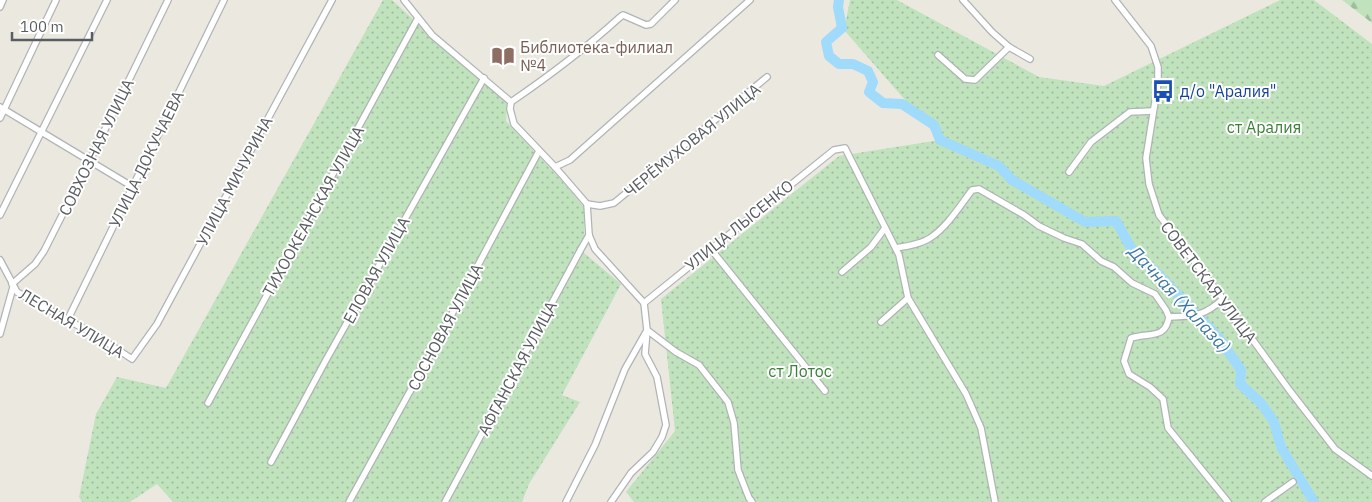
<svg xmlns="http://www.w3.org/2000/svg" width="1372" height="502" font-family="'IBM Plex Sans',sans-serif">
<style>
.forest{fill:url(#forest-firs)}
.garden{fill:url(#garden-dots)}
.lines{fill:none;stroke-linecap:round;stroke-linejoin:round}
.river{stroke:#a0dbfc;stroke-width:10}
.minor-casing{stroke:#b1b4b7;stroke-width:8}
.minor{stroke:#fff;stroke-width:5.5}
.labels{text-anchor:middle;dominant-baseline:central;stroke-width:4;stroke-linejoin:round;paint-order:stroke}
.education-label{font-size:16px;fill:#785e54;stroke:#fff;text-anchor:start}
.transit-label{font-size:16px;fill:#164399;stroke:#fff;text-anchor:start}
.park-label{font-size:16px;fill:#3a8137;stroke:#fff}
.street-label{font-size:16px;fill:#595d61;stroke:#fff}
.water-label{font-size:18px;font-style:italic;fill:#3c77a3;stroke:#fff}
</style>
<defs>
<pattern id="forest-firs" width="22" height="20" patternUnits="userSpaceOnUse" patternTransform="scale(1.25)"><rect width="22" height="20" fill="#c0e3bd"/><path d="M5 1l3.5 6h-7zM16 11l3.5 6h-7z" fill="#9fbb9d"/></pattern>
<pattern id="garden-dots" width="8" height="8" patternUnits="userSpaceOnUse" patternTransform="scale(1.25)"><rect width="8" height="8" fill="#c0e3bd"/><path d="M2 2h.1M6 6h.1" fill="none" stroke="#9fbb9d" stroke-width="1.8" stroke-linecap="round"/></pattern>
</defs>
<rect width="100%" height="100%" fill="#ebe8e0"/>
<!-- forest -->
<path class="forest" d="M 1342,0 L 1372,0 L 1372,23 Z"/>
<!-- garden -->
<g class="garden">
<path d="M 383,0 L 392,0 L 416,22 L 507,99 L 506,121 L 561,180 L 584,207 L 584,253 L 621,284 L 562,395 L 580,402 L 529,484 L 522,502 L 173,502 L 157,484 L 130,502 L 82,502 L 79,497 L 96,414 L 117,377 L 166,388 Z"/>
<path d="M 850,0 L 897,0 L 1039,77 L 1104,86 L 1280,0 L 1314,0 L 1372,44 L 1372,502 L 634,502 L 626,492 L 675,431 L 661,299 L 839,156 L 940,140 L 844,30 Z"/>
</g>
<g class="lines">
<!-- river -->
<path class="river" d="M 839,0 L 838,7 L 842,28 L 826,42 L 829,56 L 839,64 L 853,64 L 868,71 L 873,82 L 869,92 L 883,103 L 902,104 L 934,125 L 940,140 L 999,166 L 1012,180 L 1085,222 L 1116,221 L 1135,255 L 1154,270 L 1219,338 L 1241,370 L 1240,384 L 1261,403 L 1274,422 L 1281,447 L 1314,502"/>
<defs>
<g id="minor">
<path d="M 404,0 L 432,35 L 511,102 L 510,109 L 514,124 L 555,167 L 587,204 L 589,235 L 595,249 L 644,303 L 834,150 L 845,148 L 899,255 L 908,298 L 966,394 L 981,428 L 995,502"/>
<path d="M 963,0 L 992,32 L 1009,47 L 1030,59"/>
<path d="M 1115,0 L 1151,46 L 1158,67 L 1158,83 L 1146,158 L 1149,184 L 1159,215 L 1223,299 L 1290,391 L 1335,449 L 1372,476"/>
<path d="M 0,7 L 3,0"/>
<path d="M 938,55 L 965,79 L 975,80 L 1009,47"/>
<path d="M 511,102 C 549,76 585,49 619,18 L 623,15 L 646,25 L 651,24 L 675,0"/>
<path d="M 0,107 L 133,187"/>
<path d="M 0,118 L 56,0"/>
<path d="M 555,167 L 570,160 L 750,0"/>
<path d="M 1069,172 L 1091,142 L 1130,112 L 1153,111"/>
<path d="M 587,204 L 600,206 L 614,203 L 767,77"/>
<path d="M 0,215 L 107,0"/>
<path d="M 710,248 L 825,391"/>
<path d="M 896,248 C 908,246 921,244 930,238 C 947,227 960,206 972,190 L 979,189 L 1024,215 L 1039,226 L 1064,238 L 1082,244 L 1101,261 L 1114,267 L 1132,283 L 1155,294 L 1166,310 L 1169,317 C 1194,316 1203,317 1223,299"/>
<path d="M 0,260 L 17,292 L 97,336 L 132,359 L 157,324 L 332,0"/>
<path d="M 842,272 L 871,247 L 885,228"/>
<path d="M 12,284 L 35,264 L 44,251 L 90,160 L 168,0"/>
<path d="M 644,303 L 647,330 L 676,352 L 699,365 L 728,402 L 734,423 L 738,470 L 749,498 L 752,502"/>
<path d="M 1169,317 C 1165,340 1150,332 1131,338 L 1124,361 L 1129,374 L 1150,387 L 1163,399 L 1168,428 L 1228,502"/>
<path d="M 68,319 L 224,0"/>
<path d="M 881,322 L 908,298"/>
<path d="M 0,334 L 13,287"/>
<path d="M 208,403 L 418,18"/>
<path d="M 271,462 L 326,360 L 484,78"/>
<path d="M 349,502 L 430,355 L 539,151"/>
<path d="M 445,502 L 581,249 L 589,235"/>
<path d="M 566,502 L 595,445 L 625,369 L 646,332"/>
<path d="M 611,502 L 631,473 L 653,452 L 662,437 L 666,425 L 657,377 L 645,354 L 647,330"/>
<path d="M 1265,502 L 1293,482"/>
</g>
</defs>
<!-- minor casing -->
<use href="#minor" class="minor-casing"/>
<!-- minor -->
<use href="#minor" class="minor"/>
</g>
<!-- icons -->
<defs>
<symbol id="library-bare" viewBox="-9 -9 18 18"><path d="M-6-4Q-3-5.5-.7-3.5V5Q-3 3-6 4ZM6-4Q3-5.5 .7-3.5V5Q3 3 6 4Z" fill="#8d6e63" stroke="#fff" stroke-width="2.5" paint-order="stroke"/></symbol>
<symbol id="bus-bare" viewBox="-9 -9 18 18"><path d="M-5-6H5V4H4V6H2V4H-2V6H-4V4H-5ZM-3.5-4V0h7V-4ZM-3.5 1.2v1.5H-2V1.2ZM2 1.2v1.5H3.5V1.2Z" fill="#1a4fb4" stroke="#fff" stroke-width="2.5" paint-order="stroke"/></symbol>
</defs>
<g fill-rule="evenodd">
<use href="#library-bare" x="487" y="40" width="32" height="32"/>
<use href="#bus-bare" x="1147" y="75" width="32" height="32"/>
</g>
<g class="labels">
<!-- education labels -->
<g class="education-label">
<text x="520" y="47">Библиотека-филиал<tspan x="520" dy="18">№4</tspan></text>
</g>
<!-- transit labels -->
<g class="transit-label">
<text x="1180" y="91">д/о "Аралия"</text>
</g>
<!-- park labels -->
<g class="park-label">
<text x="1264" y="127">ст Аралия</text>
<text x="800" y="371">ст Лотос</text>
</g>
<!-- street labels -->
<g class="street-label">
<text transform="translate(692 140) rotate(-39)">ЧЕРЁМУХОВАЯ УЛИЦА</text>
<text transform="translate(96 147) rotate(-64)">СОВХОЗНАЯ УЛИЦА</text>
<text transform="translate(146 159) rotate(-64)">УЛИЦА ДОКУЧАЕВА</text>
<text transform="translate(234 181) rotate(-62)">УЛИЦА МИЧУРИНА</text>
<text transform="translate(313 211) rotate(-61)">ТИХООКЕАНСКАЯ УЛИЦА</text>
<text transform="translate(739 225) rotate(-39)">УЛИЦА ЛЫСЕНКО</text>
<text transform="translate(376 270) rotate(-61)">ЕЛОВАЯ УЛИЦА</text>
<text transform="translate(1209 282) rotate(53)">СОВЕТСКАЯ УЛИЦА</text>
<text transform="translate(72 323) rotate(31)">ЛЕСНАЯ УЛИЦА</text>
<text transform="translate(445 327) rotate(-62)">СОСНОВАЯ УЛИЦА</text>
<text transform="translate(517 368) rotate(-62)">АФГАНСКАЯ УЛИЦА</text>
</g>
<!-- water labels -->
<g class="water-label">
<text transform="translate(1180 299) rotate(47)">Дачная (Халаза)</text>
</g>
</g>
<!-- scale -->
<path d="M12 32v8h80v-8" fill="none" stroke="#595d61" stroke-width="2.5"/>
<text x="20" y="32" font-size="15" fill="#595d61" stroke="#ffffff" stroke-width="4" paint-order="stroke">100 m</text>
</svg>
